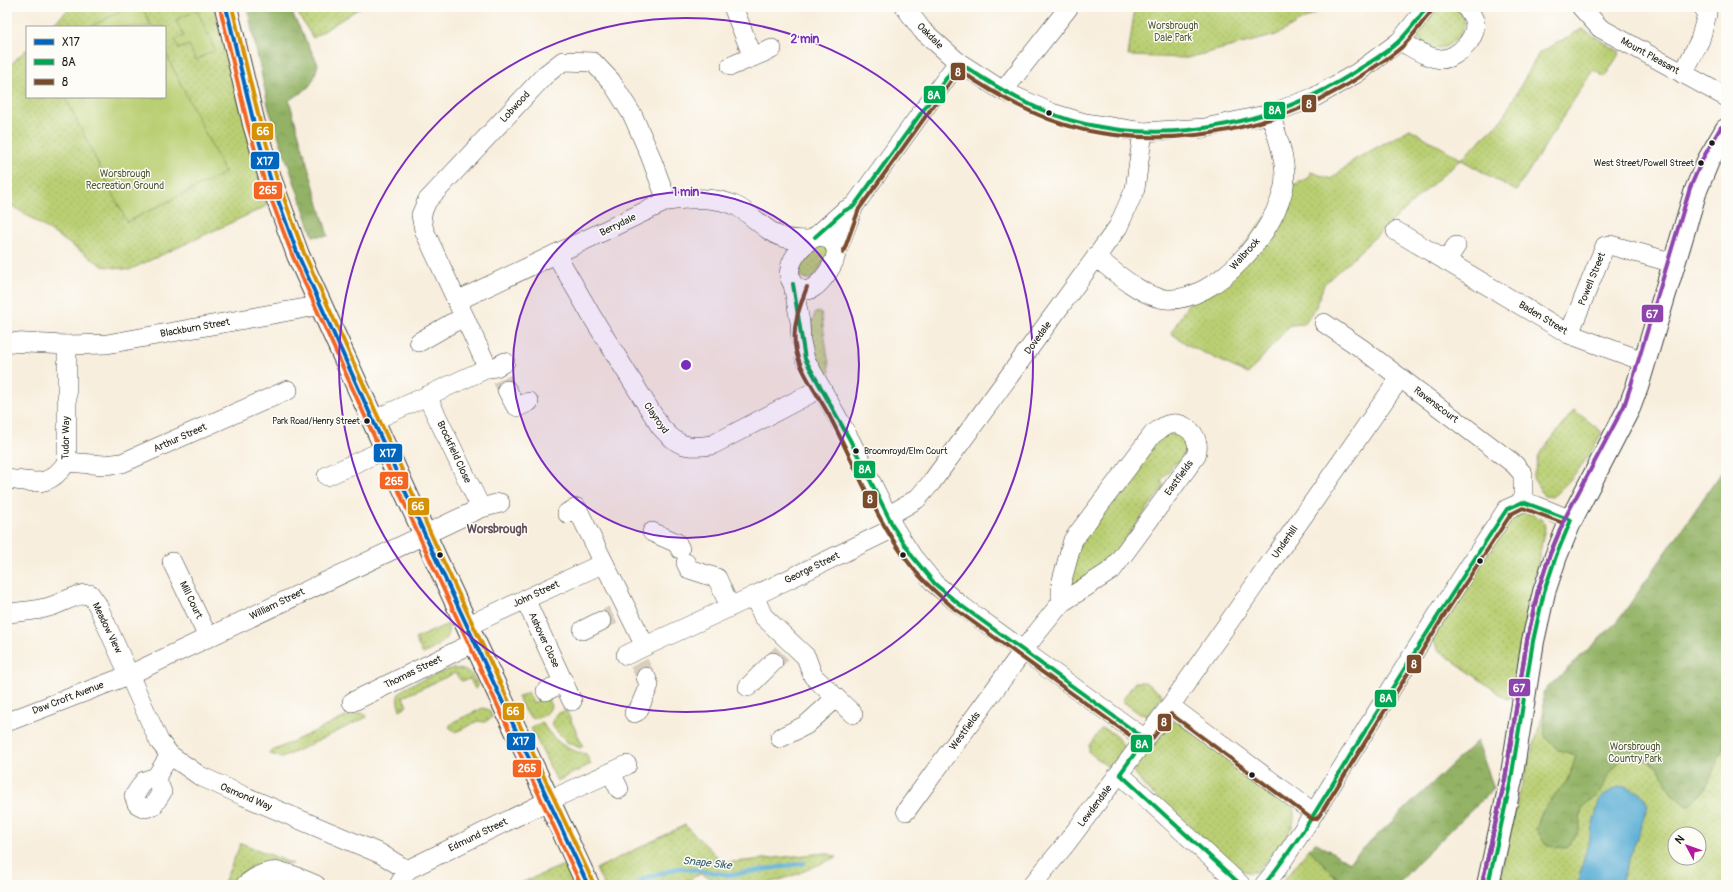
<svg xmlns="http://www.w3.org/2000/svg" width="1733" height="892" font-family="Pangolin,sans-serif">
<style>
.green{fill:url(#green-dots);stroke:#6b7648;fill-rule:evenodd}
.forest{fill:url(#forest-crowns);stroke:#586740}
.pitch{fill:#bacf73;stroke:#6b7648}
.water{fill:#5aaed6;stroke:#3b6579}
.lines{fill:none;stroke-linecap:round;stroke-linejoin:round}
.stream{stroke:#5aaed6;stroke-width:4.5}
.minor-tunnel{stroke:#d7cec0;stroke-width:19;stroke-dasharray:19 10;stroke-linecap:butt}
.minor-casing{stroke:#3d3c39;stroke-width:20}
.major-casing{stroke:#3d3c39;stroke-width:24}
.highway-casing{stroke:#3d3c39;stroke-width:24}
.minor{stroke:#fff;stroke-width:19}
.major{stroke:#fff;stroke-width:22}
.highway{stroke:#fff;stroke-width:22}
.bus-1-casing{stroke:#fdfcf7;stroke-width:7}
.bus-2-casing{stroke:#fdfcf7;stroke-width:7}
.bus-3-casing{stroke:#fdfcf7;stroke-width:7}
.bus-4-casing{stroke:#fdfcf7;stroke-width:7}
.bus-5-casing{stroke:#fdfcf7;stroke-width:7}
.bus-6-casing{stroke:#fdfcf7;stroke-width:7}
.bus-1{stroke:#0065bd;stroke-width:4}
.bus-2{stroke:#00a651;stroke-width:4}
.bus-3{stroke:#7a4b2a;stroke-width:4}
.bus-4{stroke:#f26522;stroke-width:4}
.bus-5{stroke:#d69104;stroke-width:4}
.bus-6{stroke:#8e44ad;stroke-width:4}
.ring{fill:none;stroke:#7b2cbf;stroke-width:2}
.bus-dot{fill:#1c1c1c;stroke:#fdfcf7;stroke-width:1.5}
.labels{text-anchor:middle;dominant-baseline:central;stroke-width:3;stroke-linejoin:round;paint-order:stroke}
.bus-label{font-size:9px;fill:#1c1c1c;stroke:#fdfcf7;text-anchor:end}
.park-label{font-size:10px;fill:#535b3a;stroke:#fdfcf7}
.street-label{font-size:10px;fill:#1c1c1c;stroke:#fdfcf7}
.water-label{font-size:11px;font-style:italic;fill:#385e70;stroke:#fdfcf7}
.quarter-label{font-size:12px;font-weight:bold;fill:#644f5a;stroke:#fdfcf7}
.centre{fill:#7b2cbf;stroke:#fdfcf7;stroke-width:2}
.ring-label{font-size:12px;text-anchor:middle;font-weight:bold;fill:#7b2cbf;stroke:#fdfcf7;stroke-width:3;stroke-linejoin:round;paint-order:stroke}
.line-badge{stroke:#fdfcf7;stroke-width:1.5}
.badge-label{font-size:11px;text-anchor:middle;font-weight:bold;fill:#fff}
</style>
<defs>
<pattern id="green-dots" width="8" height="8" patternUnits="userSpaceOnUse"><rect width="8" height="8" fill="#bacf73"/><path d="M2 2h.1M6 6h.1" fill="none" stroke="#9fb163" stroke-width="1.8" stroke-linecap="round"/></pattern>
<pattern id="forest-crowns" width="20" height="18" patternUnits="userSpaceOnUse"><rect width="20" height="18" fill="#93b265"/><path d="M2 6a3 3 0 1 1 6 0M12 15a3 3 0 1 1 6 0" fill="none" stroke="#7e9857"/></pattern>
</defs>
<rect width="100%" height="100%" fill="#fdfcf7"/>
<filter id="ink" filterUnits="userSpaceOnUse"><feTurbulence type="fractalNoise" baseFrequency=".025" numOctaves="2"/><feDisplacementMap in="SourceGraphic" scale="8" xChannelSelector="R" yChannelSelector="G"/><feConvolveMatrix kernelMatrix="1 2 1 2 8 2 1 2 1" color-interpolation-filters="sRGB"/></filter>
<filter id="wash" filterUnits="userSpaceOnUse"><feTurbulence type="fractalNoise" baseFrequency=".012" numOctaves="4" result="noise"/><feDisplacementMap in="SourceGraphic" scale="16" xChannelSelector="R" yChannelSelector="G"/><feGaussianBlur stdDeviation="0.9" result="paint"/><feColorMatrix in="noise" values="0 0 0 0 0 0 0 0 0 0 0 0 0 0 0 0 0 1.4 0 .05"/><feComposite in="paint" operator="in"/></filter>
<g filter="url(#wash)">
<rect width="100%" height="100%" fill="#f8eedd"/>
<!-- green -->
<g class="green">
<path d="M 71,7 L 214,7 L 267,206 L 129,270 L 103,266 L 7,202 L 7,68 L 27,49 L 27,97 L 165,97 L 165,27 L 50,27 Z"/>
<path d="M 294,7 L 361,7 L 313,38 Z"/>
<path d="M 1135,7 L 1322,7 L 1317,12 L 1276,35 L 1187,58 L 1128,56 Z"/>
<path d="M 1435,7 L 1457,7 C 1459,10 1463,14 1464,18 C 1467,34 1451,49 1435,48 C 1427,48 1419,41 1415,34 Z"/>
<path d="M 1582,29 L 1620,52 L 1605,77 L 1593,70 L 1516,191 L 1460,159 L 1324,284 L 1317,305 L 1304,324 L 1290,325 L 1248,374 L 1188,345 L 1171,333 L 1191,299 L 1208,292 L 1289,187 L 1309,178 L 1311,172 L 1331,179 L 1354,160 L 1410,129 L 1461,159 L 1501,121 L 1539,53 Z"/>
<path d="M 820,245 L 826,248 L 828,255 L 815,276 L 810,279 L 804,279 L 799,275 C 798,261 807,249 820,245 Z"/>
<path d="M 821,312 L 830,372 L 828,376 L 808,338 L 815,313 Z"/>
<path d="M 1574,410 L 1602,432 C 1590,456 1573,480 1552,497 L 1544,496 L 1533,478 L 1539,455 Z"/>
<path d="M 1180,431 L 1186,439 L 1188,446 L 1180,463 L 1176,462 L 1161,481 L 1164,486 L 1108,563 L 1067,589 L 1073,554 L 1152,439 Z"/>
<path d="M 1519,511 L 1532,514 L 1543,520 L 1545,527 L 1512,697 L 1507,699 L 1438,650 L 1432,639 L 1504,525 Z"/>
<path d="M 1726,532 L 1726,885 L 1498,885 L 1518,798 L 1544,711 ZM 1675,834 L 1699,834 L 1699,858 L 1675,858 Z"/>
<path d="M 448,624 C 452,640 435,648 423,654 L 415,639 Z"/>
<path d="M 453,668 C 469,671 472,671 478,687 L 475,689 L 470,679 L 461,681 L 455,673 L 403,697 L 407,706 L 400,710 C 399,705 396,699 399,694 C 405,684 441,673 453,668 Z"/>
<path d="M 1135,682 L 1145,682 L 1162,695 L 1149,715 L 1140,714 L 1122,701 Z"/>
<path d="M 528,692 L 533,703 L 546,696 L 551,706 C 548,715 542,717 533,719 L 525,712 L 518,697 Z"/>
<path d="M 483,708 L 489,710 L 492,717 L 485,722 L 478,721 L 456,732 L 449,727 L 453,722 Z"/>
<path d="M 566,710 L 583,746 L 580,748 L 567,742 L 551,725 L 555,715 Z"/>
<path d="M 364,713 L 367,717 L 282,758 L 268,753 L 352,714 Z"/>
<path d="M 1177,721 L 1293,805 C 1294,813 1295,820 1292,827 C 1285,841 1267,861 1256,872 L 1245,872 L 1235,868 L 1143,785 L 1133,770 L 1165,724 Z"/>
<path d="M 542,722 C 551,739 567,751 586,754 L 591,764 L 557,781 L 531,728 Z"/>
<path d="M 1102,728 L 1114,734 L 1123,745 L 1120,754 L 1109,768 L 1089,752 L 1089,745 Z"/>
<path d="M 685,825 L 724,863 L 826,853 L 837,857 C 805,870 771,889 736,885 C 724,884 711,878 700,874 L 678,885 L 604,885 L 596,869 Z"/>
<path d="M 241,843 L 293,864 L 267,861 L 251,867 L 229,885 L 223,885 Z"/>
<path d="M 1309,849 L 1344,885 L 1286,885 L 1283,881 Z"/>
<path d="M 564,865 L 574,885 L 516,885 Z"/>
</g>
<!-- forest -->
<g class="forest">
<path d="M 247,7 L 289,7 L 318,64 C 312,87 310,88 289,100 L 328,236 L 313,236 L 269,109 Z"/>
<path d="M 1726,466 L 1726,741 L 1705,790 L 1688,806 L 1672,794 L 1658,767 L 1632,752 L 1620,761 L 1611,772 L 1598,795 L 1582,807 L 1579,830 L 1567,848 L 1547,846 L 1536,829 L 1542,812 L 1569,778 L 1576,755 L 1558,750 L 1545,736 L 1543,692 L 1618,621 Z"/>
<path d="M 1477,741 L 1494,788 L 1416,864 L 1397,885 L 1344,885 L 1309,849 L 1315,842 L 1349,862 Z"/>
</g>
<!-- pitch -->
<g class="pitch">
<path d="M 130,7 L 142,7 L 152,27 L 90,27 Z"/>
<path d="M 197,10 L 215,50 L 196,60 L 189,45 L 179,49 L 175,40 L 184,36 L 176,20 Z"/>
<path d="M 165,52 L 225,173 L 127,222 L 65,97 L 165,97 Z"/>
</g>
<!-- water -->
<path class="water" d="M 1624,786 C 1636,790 1644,793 1648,806 L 1620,885 L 1577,885 L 1599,801 C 1607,792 1613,788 1624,786 Z"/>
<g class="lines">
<!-- stream -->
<path class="stream" d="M 636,885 L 643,879 L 679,868 L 731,875 L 804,863"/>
</g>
</g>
<g filter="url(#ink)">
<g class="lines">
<!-- minor-tunnel -->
<g class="minor-tunnel">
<path d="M 502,379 L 507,390"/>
<path d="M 601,621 L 613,615"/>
<path d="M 773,662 L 782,653"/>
<path d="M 639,663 L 646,677"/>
</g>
<defs>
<g id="minor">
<path d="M 733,7 L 753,57"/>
<path d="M 905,7 L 922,30 L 958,62 L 1003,91 L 1052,113 L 1085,123 L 1143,132 L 1205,128 L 1270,114 L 1315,97 L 1357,73 L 1400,41 L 1427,7"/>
<path d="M 1581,7 L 1600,28 L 1726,97"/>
<path d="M 1400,41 C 1412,47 1428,59 1442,59 C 1458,58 1479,37 1474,20 C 1472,15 1469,10 1465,7"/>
<path d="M 731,66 L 772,49"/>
<path d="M 1683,74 L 1700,40 L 1707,14 L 1703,7"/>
<path d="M 1003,91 L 1069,7"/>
<path d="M 1396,231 L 1569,334 L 1646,362"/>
<path d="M 820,236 C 842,241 838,257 828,272 C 821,282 808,299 794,285 C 779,270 804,238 820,236 Z"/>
<path d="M 815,237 L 844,211 L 854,206"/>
<path d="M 837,251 L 854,206 L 958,62"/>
<path d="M 556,254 L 591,315 L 660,426 C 677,446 686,449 712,445 L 821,388"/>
<path d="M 1096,257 C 1113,271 1144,298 1166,299 C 1216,303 1276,231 1284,186 C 1288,164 1277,135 1270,114"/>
<path d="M 1446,261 L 1456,246"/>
<path d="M 793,284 L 800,322 L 801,341 L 805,359 L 850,440 L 894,528 L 912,556 L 935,584 L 959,604 L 1145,739"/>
<path d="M 457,301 L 667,201 C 690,198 717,196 738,207 C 751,214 768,233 782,237 C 791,240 800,240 809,240"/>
<path d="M 1324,323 L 1361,348 L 1514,464 L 1523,474 L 1523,502"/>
<path d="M 1569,334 L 1605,246 L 1610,245 L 1674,263"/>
<path d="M 7,342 L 67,345 L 107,344 L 322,305"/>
<path d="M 419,342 L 452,323 L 465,318"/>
<path d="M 488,368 L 424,230 L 421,215 L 427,201 L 545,75 L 563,61 L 593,62 L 611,81 L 633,116 L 650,155 L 667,201"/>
<path d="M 507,390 L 515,405 L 518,407 L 529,402"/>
<path d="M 427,396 L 481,508"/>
<path d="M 374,420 L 488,368 L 496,367 L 505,362"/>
<path d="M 67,462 L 104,465 L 122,463 L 288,390"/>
<path d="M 327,476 L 386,449"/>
<path d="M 7,479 C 36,482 48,489 67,462 L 67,345"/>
<path d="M 567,513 L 577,508 L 604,563"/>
<path d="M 888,516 L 917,499 L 931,483 L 1118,227 L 1135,189 L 1143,132"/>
<path d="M 652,532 L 677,543 L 680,549"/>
<path d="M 172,562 L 208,637"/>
<path d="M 686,563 L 689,569 L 717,578 L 730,607"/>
<path d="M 754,596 L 763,616 L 806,657 L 813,676 L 853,714"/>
<path d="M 525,599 L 572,701"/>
<path d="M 7,613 C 19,612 33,611 45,608 C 60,605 75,593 90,594 L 97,604 L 159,741 L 170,755 L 200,776 L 244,796 L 381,854 L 407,870"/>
<path d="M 467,626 L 604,563 L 645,646"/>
<path d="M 583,630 L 601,621"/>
<path d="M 626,655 L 754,596 L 894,528"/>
<path d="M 748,687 L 773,662"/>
<path d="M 546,691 L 564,682"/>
<path d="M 352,702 L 475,642"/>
<path d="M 1170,706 L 1314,813"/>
<path d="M 634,713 L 638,711 L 649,685 L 646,677"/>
<path d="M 7,722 L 129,675 L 481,508 L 500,503"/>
<path d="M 780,738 L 806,725 L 836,698"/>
<path d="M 611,773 L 619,789"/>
<path d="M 1120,774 L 1241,885"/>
<path d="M 156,777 L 162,792 L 153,806 L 145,808 L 137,804 L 134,796 L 144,781 L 156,777 L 170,755"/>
<path d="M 906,811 L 1028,644 L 1061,603 L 1061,584 L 1073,540 L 1153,434 C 1158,431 1162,427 1167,425 C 1180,421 1194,429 1197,443 C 1198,447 1197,452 1196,456 L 1112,570 L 1061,603"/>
<path d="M 407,870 L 550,800 L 627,765"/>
<path d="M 245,885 C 273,862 287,873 316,885"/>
<path d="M 399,885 L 407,870"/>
<path d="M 1032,885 L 1065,845 L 1170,706 L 1400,378"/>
<path d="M 1264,885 L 1277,869 L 1314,813 L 1440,611 L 1507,509 L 1523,502 L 1537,506 L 1571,520"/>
</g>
<path id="major" d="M 1488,885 L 1511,780 L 1533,641 L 1544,592 L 1556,556 L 1571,520 L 1629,408 L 1637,387 L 1696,190 L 1708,161 L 1726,130"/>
<path id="highway" d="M 226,7 L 254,124 L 271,181 L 298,255 L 435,557 L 588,885"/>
</defs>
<!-- minor casing -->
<use href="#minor" class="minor-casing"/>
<!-- major casing -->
<use href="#major" class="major-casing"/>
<!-- highway casing -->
<use href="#highway" class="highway-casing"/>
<!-- minor -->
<use href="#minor" class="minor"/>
<!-- major -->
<use href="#major" class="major"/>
<!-- highway -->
<use href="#highway" class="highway"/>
<defs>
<path id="bus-1" d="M 226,7 L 254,124 L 271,181 L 298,255 L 435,557 L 588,885"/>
<g id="bus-2">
<path d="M 815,237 L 844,211 L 854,206 L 958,62 C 997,88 1039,114 1085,124 C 1179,145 1282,121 1361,68 C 1374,60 1387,52 1398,42 C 1409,32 1418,19 1427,7"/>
<path d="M 793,284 L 805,359 L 850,440 L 894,528 L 912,556 L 935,584 L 959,604 L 1145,739 L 1120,774 L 1241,885"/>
<path d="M 1264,885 C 1302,838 1332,784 1364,733 C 1411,658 1458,583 1507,509 L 1523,502 L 1571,520 L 1556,556 L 1544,592 L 1533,641 L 1511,780 L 1488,885"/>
</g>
<g id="bus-3">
<path d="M 843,253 L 859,209 L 959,70 C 997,96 1039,120 1084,130 C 1180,150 1283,128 1364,74 C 1377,65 1391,57 1403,46 C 1414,35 1422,22 1432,11"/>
<path d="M 807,287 C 799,308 791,329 796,351 C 802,376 821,398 832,421 C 858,471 879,528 916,572 C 928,586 941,597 955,609 L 1142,744 L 1146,745 L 1149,743 L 1171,714 L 1312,819 L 1316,819 L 1319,816 L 1445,614 L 1511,514 L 1523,508 L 1563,523 L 1550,554 L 1538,591 L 1527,640 L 1505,779 L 1482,884"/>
</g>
<path id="bus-4" d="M 220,8 L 248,126 L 265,183 L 293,257 L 430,560 L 581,885"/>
<path id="bus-5" d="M 232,7 L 260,122 L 277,179 L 304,253 L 440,554 L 593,882"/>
<path id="bus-6" d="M 1482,884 L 1505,779 L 1527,640 L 1538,590 L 1550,554 L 1565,518 L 1624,406 L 1631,385 L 1690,188 L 1703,158 L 1721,127"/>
</defs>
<!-- bus-1 casing -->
<use href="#bus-1" class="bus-1-casing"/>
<!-- bus-2 casing -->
<use href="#bus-2" class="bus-2-casing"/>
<!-- bus-3 casing -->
<use href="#bus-3" class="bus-3-casing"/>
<!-- bus-4 casing -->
<use href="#bus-4" class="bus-4-casing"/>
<!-- bus-5 casing -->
<use href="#bus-5" class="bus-5-casing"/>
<!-- bus-6 casing -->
<use href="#bus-6" class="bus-6-casing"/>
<!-- bus-1 -->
<use href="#bus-1" class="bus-1"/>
<!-- bus-2 -->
<use href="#bus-2" class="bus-2"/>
<!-- bus-3 -->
<use href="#bus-3" class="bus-3"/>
<!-- bus-4 -->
<use href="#bus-4" class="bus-4"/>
<!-- bus-5 -->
<use href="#bus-5" class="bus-5"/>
<!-- bus-6 -->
<use href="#bus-6" class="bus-6"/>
</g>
</g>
<!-- distance rings -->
<circle cx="686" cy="365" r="173" fill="#7b2cbf" fill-opacity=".12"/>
<g class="ring">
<circle cx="686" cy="365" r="173"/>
<circle cx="686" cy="365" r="347"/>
</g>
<!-- markers -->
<g class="bus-dot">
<circle cx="1049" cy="113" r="3.5"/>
<circle cx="1712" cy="143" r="3.5"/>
<circle cx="1701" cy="163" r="3.5"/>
<circle cx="367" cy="421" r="3.5"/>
<circle cx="856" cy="451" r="3.5"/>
<circle cx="440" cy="555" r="3.5"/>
<circle cx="903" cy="555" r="3.5"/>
<circle cx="1480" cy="561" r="3.5"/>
<circle cx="1252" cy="775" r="3.5"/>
</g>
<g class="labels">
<!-- bus labels -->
<g class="bus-label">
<text x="1694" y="163">West Street/Powell Street</text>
<text x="360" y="421">Park Road/Henry Street</text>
<text x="864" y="451" text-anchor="start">Broomroyd/Elm Court</text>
</g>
<!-- park labels -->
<g class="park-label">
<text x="1173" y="26">Worsbrough<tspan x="1173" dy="12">Dale Park</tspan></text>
<text x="125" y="174">Worsbrough<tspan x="125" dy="12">Recreation Ground</tspan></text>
<text x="1635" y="747">Worsbrough<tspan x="1635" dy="12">Country Park</tspan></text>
</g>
<!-- street labels -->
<g class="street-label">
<text transform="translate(930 36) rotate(45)">Oakdale</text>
<text transform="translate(1650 56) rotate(29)">Mount Pleasant</text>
<text transform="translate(515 107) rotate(-47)">Lobwood</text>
<text transform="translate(618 225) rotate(-26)">Berrydale</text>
<text transform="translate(1245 254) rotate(-48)">Walbrook</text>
<text transform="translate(1592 279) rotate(-68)">Powell Street</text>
<text transform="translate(1543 318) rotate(31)">Baden Street</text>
<text transform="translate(195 328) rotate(-10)">Blackburn Street</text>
<text transform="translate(1038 338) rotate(-54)">Dovedale</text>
<text transform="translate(1436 405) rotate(37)">Ravenscourt</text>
<text transform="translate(656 418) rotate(55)">Clayroyd</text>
<text transform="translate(66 438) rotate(-89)">Tudor Way</text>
<text transform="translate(180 438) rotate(-24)">Arthur Street</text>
<text transform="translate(454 452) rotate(65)">Brockfield Close</text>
<text transform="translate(1179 478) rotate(-54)">Eastfields</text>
<text transform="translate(1285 542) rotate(-55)">Underhill</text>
<text transform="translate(812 568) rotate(-26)">George Street</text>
<text transform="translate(536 594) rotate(-25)">John Street</text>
<text transform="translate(191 600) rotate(64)">Mill Court</text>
<text transform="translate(277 604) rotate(-26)">William Street</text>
<text transform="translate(107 628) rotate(64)">Meadow View</text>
<text transform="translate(544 640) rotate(65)">Ashover Close</text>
<text transform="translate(413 672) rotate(-26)">Thomas Street</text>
<text transform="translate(68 698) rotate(-21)">Daw Croft Avenue</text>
<text transform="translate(965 731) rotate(-54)">Westfields</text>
<text transform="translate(246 797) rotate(23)">Osmond Way</text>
<text transform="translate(1095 806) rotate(-53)">Lewdendale</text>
<text transform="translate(478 835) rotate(-26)">Edmund Street</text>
</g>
<!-- water labels -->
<g class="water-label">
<text transform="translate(707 863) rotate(6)">Snape Sike</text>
</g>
<!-- quarter labels -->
<g class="quarter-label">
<text x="497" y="529">Worsbrough</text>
</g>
</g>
<circle cx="686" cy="365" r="6" class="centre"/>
<g class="ring-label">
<text x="805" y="43">2 min</text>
<text x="686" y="196">1 min</text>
</g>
<g class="line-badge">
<rect x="950" y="62" width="16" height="19" rx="4" fill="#7a4b2a"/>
<rect x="923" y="85" width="23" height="19" rx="4" fill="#00a651"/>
<rect x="1301" y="94" width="16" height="19" rx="4" fill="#7a4b2a"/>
<rect x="1263" y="101" width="23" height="19" rx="4" fill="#00a651"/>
<rect x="251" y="122" width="23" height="19" rx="4" fill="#d69104"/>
<rect x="250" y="151" width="30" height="19" rx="4" fill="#0065bd"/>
<rect x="253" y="181" width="30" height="19" rx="4" fill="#f26522"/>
<rect x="1641" y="304" width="23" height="19" rx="4" fill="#8e44ad"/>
<rect x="373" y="443" width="30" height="20" rx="4" fill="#0065bd"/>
<rect x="853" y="460" width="23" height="19" rx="4" fill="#00a651"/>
<rect x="379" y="471" width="30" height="19" rx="4" fill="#f26522"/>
<rect x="862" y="490" width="16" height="19" rx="4" fill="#7a4b2a"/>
<rect x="407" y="497" width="23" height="19" rx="4" fill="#d69104"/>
<rect x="1406" y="654" width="16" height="20" rx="4" fill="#7a4b2a"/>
<rect x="1508" y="678" width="23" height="19" rx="4" fill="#8e44ad"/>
<rect x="1374" y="689" width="23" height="19" rx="4" fill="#00a651"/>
<rect x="502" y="702" width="23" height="19" rx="4" fill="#d69104"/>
<rect x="1157" y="713" width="15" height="19" rx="4" fill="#7a4b2a"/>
<rect x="506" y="732" width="30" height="19" rx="4" fill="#0065bd"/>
<rect x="1130" y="734" width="23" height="19" rx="4" fill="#00a651"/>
<rect x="512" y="759" width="30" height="19" rx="4" fill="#f26522"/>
</g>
<g class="badge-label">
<text x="958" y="76">8</text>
<text x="934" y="99">8A</text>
<text x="1309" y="108">8</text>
<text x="1275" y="114">8A</text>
<text x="263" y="135">66</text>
<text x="265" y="165">X17</text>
<text x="268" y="194">265</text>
<text x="1652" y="318">67</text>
<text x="388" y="457">X17</text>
<text x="865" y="473">8A</text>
<text x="394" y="485">265</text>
<text x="870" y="503">8</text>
<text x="418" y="510">66</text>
<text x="1414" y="668">8</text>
<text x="1519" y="692">67</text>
<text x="1386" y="702">8A</text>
<text x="513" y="715">66</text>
<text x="1164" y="726">8</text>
<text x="521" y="745">X17</text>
<text x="1142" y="748">8A</text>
<text x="527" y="772">265</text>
</g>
<!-- margin -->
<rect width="1733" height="892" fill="none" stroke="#fdfcf7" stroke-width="24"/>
<!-- legend -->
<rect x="26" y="26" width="140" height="72" fill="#fdfcf7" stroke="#a3a29f"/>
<rect x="34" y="39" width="20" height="6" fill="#0065bd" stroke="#a3a29f"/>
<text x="62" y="46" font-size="12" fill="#1c1c1c">X17</text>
<rect x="34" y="59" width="20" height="6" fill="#00a651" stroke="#a3a29f"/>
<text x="62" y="66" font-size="12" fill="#1c1c1c">8A</text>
<rect x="34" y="79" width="20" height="6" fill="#7a4b2a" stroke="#a3a29f"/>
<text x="62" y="86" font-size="12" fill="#1c1c1c">8</text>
<!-- north arrow -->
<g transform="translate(1687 846) rotate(311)"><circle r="19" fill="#fdfcf7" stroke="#a3a29f"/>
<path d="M0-3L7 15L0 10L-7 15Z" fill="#b5179e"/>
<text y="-6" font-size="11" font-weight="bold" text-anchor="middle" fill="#1c1c1c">N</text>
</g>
</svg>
